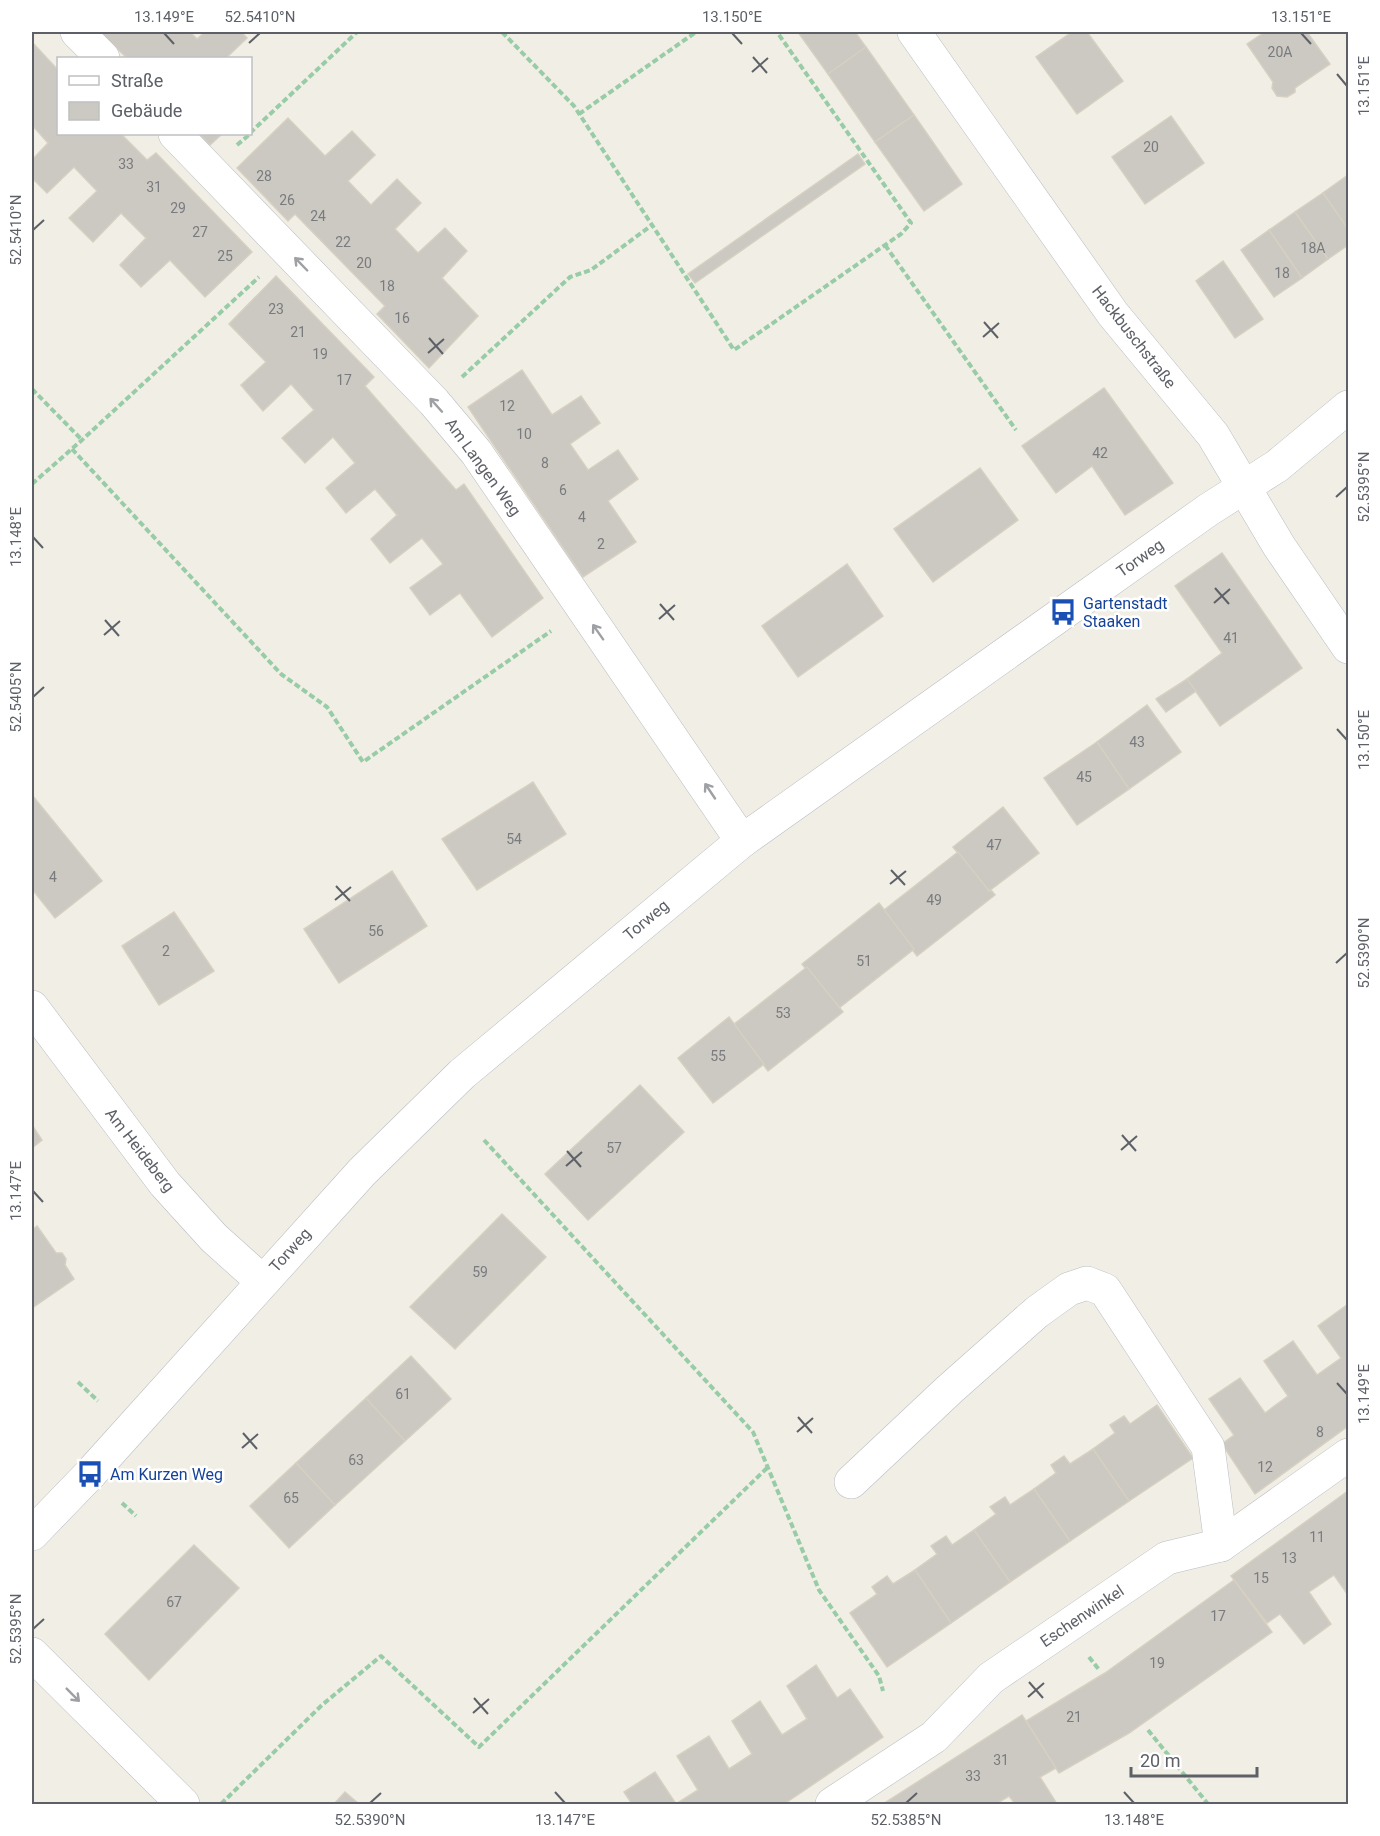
<svg xmlns="http://www.w3.org/2000/svg" width="1380" height="1836" font-family="Roboto,sans-serif">
<style>
.building{fill:#ccc8c2;stroke:#d6d0c2;stroke-width:1.5}
.lines{fill:none;stroke-linecap:round;stroke-linejoin:round}
.minor-casing{stroke:#babdc2;stroke-width:34}
.path{stroke:#97cca6;stroke-width:4;stroke-dasharray:6 3;stroke-linecap:butt}
.minor{stroke:#fff;stroke-width:33}
.oneway{stroke:#9ea0a4}
.ticks{fill:none;stroke:#5d6167;stroke-width:2}
.labels{text-anchor:middle;dominant-baseline:central;stroke-width:5;stroke-linejoin:round;paint-order:stroke}
.number-label{font-size:14px;fill:#797b7e}
.street-label{font-size:16px;fill:#5d6167;stroke:#fff}
.transit-label{font-size:16px;fill:#164399;stroke:#fff;text-anchor:start}
.neatline{fill:none;stroke:#5d6167;stroke-width:2}
.ticks-label{font-size:15px;text-anchor:middle;fill:#5d6167}
</style>
<rect width="100%" height="100%" fill="#f1eee5"/>
<!-- building -->
<g class="building">
<path d="M 100,32 L 190,32 L 197,39 L 205,32 L 241,32 L 247,38 L 226,58 L 127,58 Z"/>
<path d="M 798,32 L 855,32 L 866,47 L 828,74 Z"/>
<path d="M 1072,32 L 1087,32 L 1123,81 L 1077,114 L 1036,57 Z"/>
<path d="M 1265,32 L 1307,32 L 1330,64 L 1295,88 L 1295,92 L 1287,97 L 1277,96 L 1272,88 L 1273,82 L 1247,44 Z"/>
<path d="M 32,42 L 58,70 L 58,134 L 121,134 L 147,160 L 156,153 L 252,252 L 205,297 L 170,260 L 141,287 L 120,265 L 146,238 L 121,213 L 93,242 L 69,218 L 97,191 L 74,167 L 47,193 L 32,178 L 32,160 L 48,143 L 32,125 Z"/>
<path d="M 866,47 L 914,115 L 875,142 L 828,74 Z"/>
<path d="M 914,115 L 962,184 L 924,211 L 875,142 Z"/>
<path d="M 1171,116 L 1204,163 L 1145,204 L 1112,157 Z"/>
<path d="M 288,118 L 325,156 L 352,131 L 375,155 L 348,181 L 371,205 L 397,179 L 421,203 L 395,229 L 418,253 L 445,228 L 467,251 L 442,278 L 478,316 L 429,368 L 377,314 L 385,306 L 295,214 L 288,221 L 237,168 Z"/>
<path d="M 199,134 L 222,134 L 210,145 Z"/>
<path d="M 858,154 L 865,164 L 695,283 L 688,274 Z"/>
<path d="M 1348,175 L 1348,229 L 1323,193 Z"/>
<path d="M 1323,193 L 1348,229 L 1348,245 L 1328,259 L 1295,212 Z"/>
<path d="M 1295,212 L 1328,259 L 1302,278 L 1269,230 Z"/>
<path d="M 1269,230 L 1302,278 L 1274,297 L 1241,250 Z"/>
<path d="M 1223,261 L 1263,319 L 1235,338 L 1196,281 Z"/>
<path d="M 276,276 L 374,377 L 365,386 L 456,490 L 464,484 L 543,598 L 492,637 L 460,593 L 430,615 L 410,588 L 443,564 L 422,538 L 390,563 L 371,539 L 397,515 L 375,489 L 346,513 L 326,488 L 355,463 L 333,437 L 305,463 L 282,438 L 314,410 L 291,384 L 263,411 L 241,385 L 266,362 L 229,324 Z"/>
<path d="M 522,370 L 552,415 L 581,396 L 600,423 L 570,444 L 588,470 L 618,450 L 638,479 L 608,501 L 636,542 L 583,577 L 468,407 Z"/>
<path d="M 1104,388 L 1173,483 L 1125,515 L 1092,466 L 1056,493 L 1022,446 Z"/>
<path d="M 980,468 L 1018,520 L 933,582 L 894,529 Z"/>
<path d="M 1222,553 L 1302,668 L 1220,726 L 1187,679 L 1222,653 L 1175,586 Z"/>
<path d="M 847,564 L 883,616 L 798,677 L 762,626 Z"/>
<path d="M 1187,679 L 1196,691 L 1166,712 L 1156,699 Z"/>
<path d="M 1147,705 L 1181,752 L 1129,789 L 1097,742 Z"/>
<path d="M 1097,742 L 1129,789 L 1077,825 L 1044,778 Z"/>
<path d="M 533,782 L 566,834 L 477,890 L 442,839 Z"/>
<path d="M 32,795 L 102,881 L 55,918 L 32,889 Z"/>
<path d="M 1003,807 L 1039,853 L 989,891 L 953,847 Z"/>
<path d="M 958,852 L 989,891 L 991,890 L 995,895 L 917,956 L 883,911 Z"/>
<path d="M 392,871 L 427,926 L 339,983 L 304,929 Z"/>
<path d="M 879,903 L 914,949 L 839,1008 L 802,964 Z"/>
<path d="M 174,912 L 214,971 L 159,1005 L 122,946 Z"/>
<path d="M 807,967 L 843,1012 L 768,1071 L 733,1025 Z"/>
<path d="M 729,1017 L 764,1064 L 713,1103 L 678,1058 Z"/>
<path d="M 640,1085 L 684,1132 L 588,1220 L 545,1174 Z"/>
<path d="M 32,1125 L 42,1140 L 32,1148 Z"/>
<path d="M 502,1214 L 546,1257 L 455,1349 L 410,1307 Z"/>
<path d="M 37,1226 L 56,1253 L 62,1253 L 66,1259 L 65,1265 L 74,1279 L 32,1308 L 32,1230 Z"/>
<path d="M 1347,1305 L 1348,1426 L 1255,1494 L 1222,1444 L 1234,1435 L 1209,1399 L 1240,1378 L 1265,1413 L 1288,1396 L 1264,1361 L 1293,1341 L 1317,1375 L 1341,1358 L 1318,1326 Z"/>
<path d="M 411,1356 L 451,1399 L 405,1441 L 366,1398 Z"/>
<path d="M 366,1398 L 405,1441 L 335,1505 L 296,1463 Z"/>
<path d="M 1157,1405 L 1193,1458 L 1129,1501 L 1093,1449 L 1115,1433 L 1110,1425 L 1124,1416 L 1130,1424 Z"/>
<path d="M 1093,1449 L 1129,1501 L 1070,1541 L 1034,1489 L 1056,1473 L 1051,1465 L 1064,1456 L 1070,1464 Z"/>
<path d="M 296,1463 L 335,1505 L 289,1548 L 250,1506 Z"/>
<path d="M 1034,1489 L 1070,1541 L 1010,1582 L 974,1530 L 996,1514 L 990,1507 L 1005,1497 L 1010,1505 Z"/>
<path d="M 1348,1491 L 1348,1595 L 1334,1575 L 1309,1592 L 1331,1624 L 1304,1644 L 1280,1614 L 1267,1623 L 1231,1576 Z"/>
<path d="M 974,1530 L 1010,1582 L 951,1623 L 915,1570 L 937,1554 L 931,1546 L 946,1536 L 952,1545 Z"/>
<path d="M 194,1545 L 239,1588 L 149,1680 L 105,1634 Z"/>
<path d="M 915,1570 L 951,1623 L 887,1667 L 850,1613 L 877,1594 L 872,1587 L 887,1576 L 893,1584 Z"/>
<path d="M 1234,1580 L 1272,1632 L 1129,1733 L 1059,1773 L 1026,1721 L 1105,1673 Z"/>
<path d="M 816,1665 L 837,1698 L 850,1689 L 883,1737 L 784,1804 L 632,1804 L 624,1792 L 655,1772 L 676,1804 L 698,1790 L 677,1756 L 709,1736 L 729,1769 L 752,1754 L 732,1721 L 760,1701 L 782,1735 L 807,1719 L 787,1686 Z"/>
<path d="M 1022,1715 L 1056,1768 L 1040,1777 L 1057,1804 L 1015,1804 L 1009,1796 L 996,1804 L 883,1804 Z"/>
<path d="M 345,1792 L 359,1804 L 334,1804 Z"/>
</g>
<g class="lines">
<defs>
<g id="minor">
<path d="M 77,32 L 103,58"/>
<path d="M 914,32 L 1113,314 L 1213,435 L 1279,546 L 1348,647"/>
<path d="M 175,134 L 434,402 L 476,452 L 742,841"/>
<path d="M 32,1007 L 165,1184 L 214,1238 L 262,1281"/>
<path d="M 851,1482 L 950,1389 L 1037,1312 L 1069,1289 L 1087,1283 L 1105,1290 L 1208,1447 L 1221,1545"/>
<path d="M 32,1534 L 90,1474 L 362,1172 L 462,1074 L 742,841 L 1208,510 L 1277,466 L 1348,407"/>
<path d="M 32,1654 L 183,1804"/>
<path d="M 832,1804 L 934,1737 L 991,1678 L 1167,1558 L 1221,1545 L 1348,1455"/>
</g>
</defs>
<!-- minor casing -->
<use href="#minor" class="minor-casing"/>
<!-- path -->
<g class="path">
<path d="M 502,32 L 574,106 L 734,350 L 901,234 L 911,223 L 777,32"/>
<path d="M 579,114 L 696,32"/>
<path d="M 250,133 L 357,32"/>
<path d="M 237,145 L 250,134"/>
<path d="M 885,245 L 1016,430"/>
<path d="M 462,377 L 570,277 L 591,270 L 652,225"/>
<path d="M 32,389 L 82,440"/>
<path d="M 72,449 L 281,674 L 327,707 L 363,762 L 551,631"/>
<path d="M 32,484 L 82,440 L 259,277"/>
<path d="M 484,1140 L 753,1432 L 819,1590 L 879,1676 L 883,1691"/>
<path d="M 78,1382 L 98,1401"/>
<path d="M 122,1503 L 136,1516"/>
<path d="M 1089,1657 L 1100,1671"/>
<path d="M 1148,1730 L 1208,1804"/>
<path d="M 221,1804 L 322,1705 L 381,1656 L 479,1747 L 767,1468"/>
</g>
<!-- minor -->
<use href="#minor" class="minor"/>
</g>
<!-- one-way arrows -->
<defs><path id="oneway-shaft" d="M-6 0H5M1.5-3L5.5 0L1.5 3" fill="none" stroke-width="1.6" stroke-linecap="round" stroke-linejoin="round" transform="scale(1.5)"/></defs>
<g class="oneway">
<use href="#oneway-shaft" transform="translate(301 264) rotate(-134)"/>
<use href="#oneway-shaft" transform="translate(436 405) rotate(-132)"/>
<use href="#oneway-shaft" transform="translate(598 632) rotate(-125)"/>
<use href="#oneway-shaft" transform="translate(710 791) rotate(-124)"/>
<use href="#oneway-shaft" transform="translate(73 1695) rotate(45)"/>
</g>
<!-- ticks -->
<path class="ticks" d="M 164,33 L 174,44M 732,33 L 742,44M 1301,33 L 1311,44M 249,43 L 260,33M 753,57 L 767,73M 752,72 L 768,58M 1337,74 L 1347,86M 33,230 L 44,220M 984,322 L 998,338M 983,337 L 999,323M 429,338 L 443,354M 428,353 L 444,339M 1336,497 L 1347,487M 33,537 L 43,548M 1215,588 L 1229,604M 1214,603 L 1230,589M 660,604 L 674,620M 659,619 L 675,605M 105,620 L 119,636M 104,635 L 120,621M 33,697 L 44,687M 1337,729 L 1347,740M 891,870 L 905,885M 890,884 L 906,871M 336,886 L 350,901M 335,900 L 351,887M 1336,963 L 1347,953M 1122,1135 L 1136,1151M 1121,1150 L 1137,1136M 567,1151 L 581,1167M 566,1166 L 582,1152M 33,1191 L 43,1202M 1337,1383 L 1347,1394M 798,1417 L 812,1433M 797,1432 L 813,1418M 243,1433 L 257,1449M 242,1448 L 258,1434M 33,1629 L 44,1619M 1029,1682 L 1043,1698M 1028,1697 L 1044,1683M 474,1698 L 488,1714M 473,1713 L 489,1699M 555,1792 L 565,1803M 1124,1792 L 1134,1803M 370,1803 L 381,1793M 906,1803 L 917,1793"/>
<!-- icons -->
<defs>
<symbol id="bus-bare" viewBox="-9 -9 18 18"><path d="M-5-6H5V4H4V6H2V4H-2V6H-4V4H-5ZM-3.5-4V0h7V-4ZM-3.5 1.2v1.5H-2V1.2ZM2 1.2v1.5H3.5V1.2Z" fill="#1a4fb4" stroke="#fff" stroke-width="2.5" paint-order="stroke"/></symbol>
</defs>
<g fill-rule="evenodd">
<use href="#bus-bare" x="1044" y="593" width="38" height="38"/>
<use href="#bus-bare" x="71" y="1455" width="38" height="38"/>
</g>
<g class="labels">
<!-- number labels -->
<g class="number-label">
<text x="1280" y="52">20A</text>
<text x="1151" y="147">20</text>
<text x="126" y="164">33</text>
<text x="264" y="176">28</text>
<text x="154" y="187">31</text>
<text x="287" y="200">26</text>
<text x="178" y="208">29</text>
<text x="318" y="216">24</text>
<text x="200" y="232">27</text>
<text x="343" y="242">22</text>
<text x="1313" y="248">18A</text>
<text x="225" y="256">25</text>
<text x="364" y="263">20</text>
<text x="1282" y="273">18</text>
<text x="387" y="286">18</text>
<text x="276" y="309">23</text>
<text x="402" y="318">16</text>
<text x="298" y="332">21</text>
<text x="320" y="354">19</text>
<text x="344" y="380">17</text>
<text x="507" y="406">12</text>
<text x="524" y="434">10</text>
<text x="1100" y="453">42</text>
<text x="545" y="463">8</text>
<text x="563" y="490">6</text>
<text x="582" y="517">4</text>
<text x="601" y="544">2</text>
<text x="1231" y="638">41</text>
<text x="1137" y="742">43</text>
<text x="1084" y="777">45</text>
<text x="514" y="839">54</text>
<text x="994" y="845">47</text>
<text x="53" y="877">4</text>
<text x="934" y="900">49</text>
<text x="376" y="931">56</text>
<text x="166" y="951">2</text>
<text x="864" y="961">51</text>
<text x="783" y="1013">53</text>
<text x="718" y="1056">55</text>
<text x="614" y="1148">57</text>
<text x="480" y="1272">59</text>
<text x="403" y="1394">61</text>
<text x="1320" y="1432">8</text>
<text x="356" y="1460">63</text>
<text x="1265" y="1467">12</text>
<text x="291" y="1498">65</text>
<text x="1317" y="1537">11</text>
<text x="1289" y="1558">13</text>
<text x="1261" y="1578">15</text>
<text x="174" y="1602">67</text>
<text x="1218" y="1616">17</text>
<text x="1157" y="1663">19</text>
<text x="1074" y="1717">21</text>
<text x="1001" y="1760">31</text>
<text x="973" y="1776">33</text>
</g>
<!-- street labels -->
<g class="street-label">
<text transform="translate(1134 337) rotate(52)">Hackbuschstraße</text>
<text transform="translate(483 467) rotate(54)">Am Langen Weg</text>
<text transform="translate(1140 558) rotate(-35)">Torweg</text>
<text transform="translate(646 920) rotate(-40)">Torweg</text>
<text transform="translate(140 1150) rotate(52)">Am Heideberg</text>
<text transform="translate(290 1250) rotate(-48)">Torweg</text>
<text transform="translate(1082 1616) rotate(-34)">Eschenwinkel</text>
</g>
<!-- transit labels -->
<g class="transit-label">
<text x="1083" y="603">Gartenstadt<tspan x="1083" dy="18">Staaken</tspan></text>
<text x="110" y="1474">Am Kurzen Weg</text>
</g>
</g>
<!-- border -->
<rect width="1380" height="1836" fill="none" stroke="#ffffff" stroke-width="66"/>
<!-- legend -->
<rect x="57" y="57" width="195" height="78" fill="#ffffff" stroke="#bec0c2" stroke-width="1.5"/>
<rect x="69" y="76" width="30" height="9" fill="#ffffff" stroke="#bec0c2" stroke-width="1.5"/>
<text x="111" y="87" font-size="18" fill="#5d6167">Straße</text>
<rect x="69" y="102" width="30" height="18" fill="#ccc8c2" stroke="#bec0c2" stroke-width="1.5"/>
<text x="111" y="117" font-size="18" fill="#5d6167">Gebäude</text>
<!-- scale -->
<path d="M1131 1767v9h126v-9" fill="none" stroke="#5d6167" stroke-width="3"/>
<text x="1140" y="1767" font-size="18" fill="#5d6167" stroke="#ffffff" stroke-width="4.5" paint-order="stroke">20 m</text>
<rect x="33" y="33" width="1314" height="1770" class="neatline"/>
<g class="ticks-label">
<text x="164" y="22">13.149°E</text>
<text x="260" y="22">52.5410°N</text>
<text x="732" y="22">13.150°E</text>
<text x="1301" y="22">13.151°E</text>
<text transform="translate(1364 86) rotate(-90)" y="5">13.151°E</text>
<text transform="translate(16 230) rotate(-90)" y="5">52.5410°N</text>
<text transform="translate(1364 487) rotate(-90)" y="5">52.5395°N</text>
<text transform="translate(16 537) rotate(-90)" y="5">13.148°E</text>
<text transform="translate(16 697) rotate(-90)" y="5">52.5405°N</text>
<text transform="translate(1364 740) rotate(-90)" y="5">13.150°E</text>
<text transform="translate(1364 953) rotate(-90)" y="5">52.5390°N</text>
<text transform="translate(16 1191) rotate(-90)" y="5">13.147°E</text>
<text transform="translate(1364 1394) rotate(-90)" y="5">13.149°E</text>
<text transform="translate(16 1629) rotate(-90)" y="5">52.5395°N</text>
<text x="370" y="1825">52.5390°N</text>
<text x="565" y="1825">13.147°E</text>
<text x="906" y="1825">52.5385°N</text>
<text x="1134" y="1825">13.148°E</text>
</g>
</svg>
